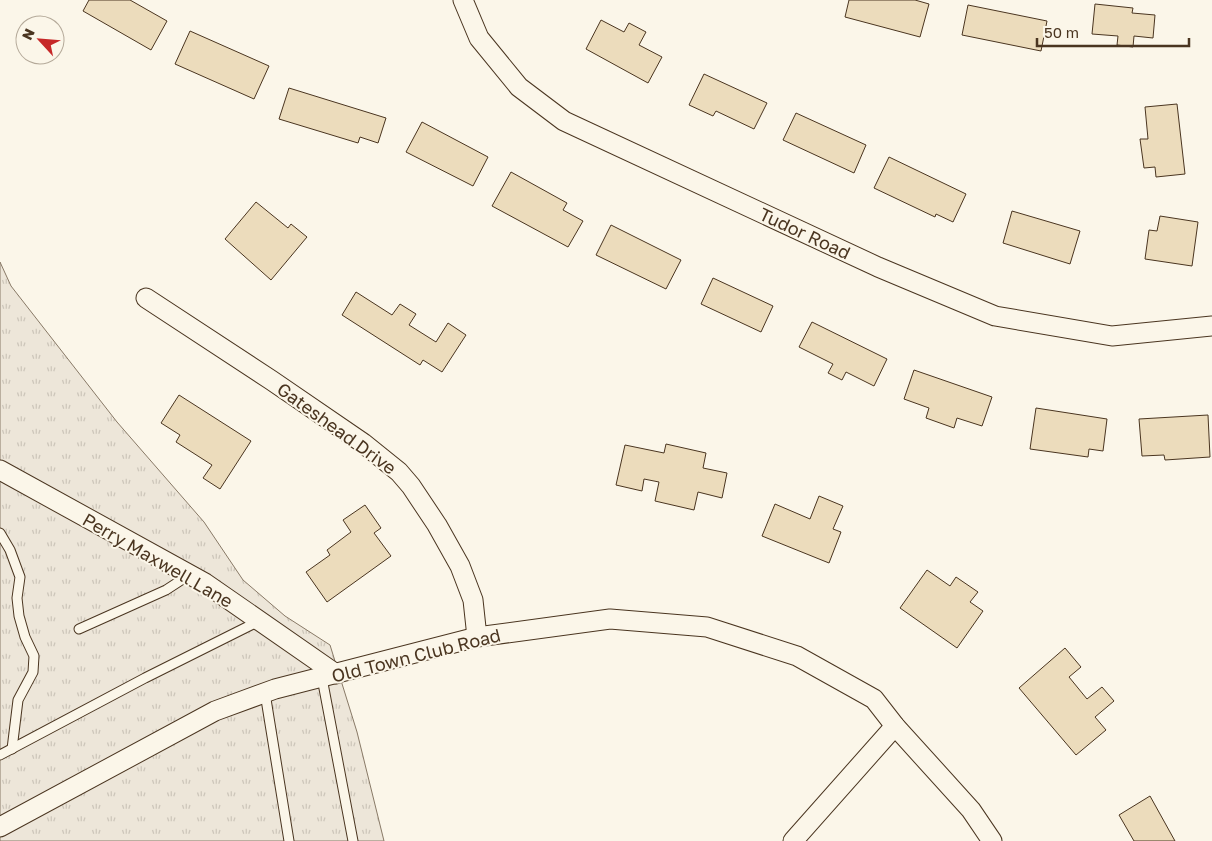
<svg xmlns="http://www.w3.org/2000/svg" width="1212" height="841" font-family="'Golos Text',sans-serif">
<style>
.grass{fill:url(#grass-tufts);stroke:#887966}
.building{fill:#ecdcbc;stroke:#4a3520}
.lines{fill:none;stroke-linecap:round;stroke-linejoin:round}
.service-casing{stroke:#4a3520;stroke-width:11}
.minor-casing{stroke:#4a3520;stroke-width:21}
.service{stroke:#fbf6e9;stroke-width:9}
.minor{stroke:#fbf6e9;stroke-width:19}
.labels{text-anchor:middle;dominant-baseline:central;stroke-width:4;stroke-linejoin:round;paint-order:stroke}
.street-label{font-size:18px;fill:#4a3520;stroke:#fbf6e9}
</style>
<defs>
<pattern id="grass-tufts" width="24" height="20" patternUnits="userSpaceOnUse" patternTransform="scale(1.25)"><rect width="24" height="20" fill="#ede6d9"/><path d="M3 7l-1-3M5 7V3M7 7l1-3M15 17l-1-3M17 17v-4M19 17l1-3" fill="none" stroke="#cdc6ba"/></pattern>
</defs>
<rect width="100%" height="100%" fill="#fbf6e9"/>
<!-- grass -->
<path class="grass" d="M 0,262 L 11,286 L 117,422 L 204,522 L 243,580 L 285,616 L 330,645 L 357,732 L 384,841 L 0,841 Z"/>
<!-- building -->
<g class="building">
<path d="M 89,0 L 130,0 L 167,21 L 151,50 L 83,11 Z"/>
<path d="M 849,0 L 915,0 L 929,4 L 920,37 L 845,17 Z"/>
<path d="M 1095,4 L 1133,8 L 1132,13 L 1155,15 L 1153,38 L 1134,36 L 1133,47 L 1117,45 L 1118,36 L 1092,34 Z"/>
<path d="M 968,5 L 1047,21 L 1041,51 L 962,35 Z"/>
<path d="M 601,20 L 624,32 L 629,23 L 646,32 L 639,45 L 662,57 L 648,83 L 586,49 Z"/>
<path d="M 190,31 L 269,66 L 254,99 L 175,64 Z"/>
<path d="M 704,74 L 767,103 L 754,129 L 716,111 L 713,116 L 689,105 Z"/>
<path d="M 289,88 L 386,118 L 378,143 L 360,137 L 358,143 L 279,119 Z"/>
<path d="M 1177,104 L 1185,174 L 1156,177 L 1155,167 L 1144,168 L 1140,139 L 1148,139 L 1145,107 Z"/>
<path d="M 796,113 L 866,145 L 854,173 L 783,140 Z"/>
<path d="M 422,122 L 488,157 L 473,186 L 406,152 Z"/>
<path d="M 889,157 L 966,194 L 953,222 L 936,214 L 935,217 L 874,188 Z"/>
<path d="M 511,172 L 567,203 L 563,210 L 583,221 L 568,247 L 492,206 Z"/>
<path d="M 256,202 L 288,228 L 291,224 L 307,237 L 271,280 L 225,239 Z"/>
<path d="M 1012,211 L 1080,231 L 1070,264 L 1003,243 Z"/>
<path d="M 1160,216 L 1198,222 L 1192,266 L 1145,259 L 1149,230 L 1157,231 Z"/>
<path d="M 611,225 L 681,260 L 666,289 L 596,255 Z"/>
<path d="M 713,278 L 773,306 L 761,332 L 701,304 Z"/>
<path d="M 356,292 L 392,315 L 400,304 L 416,314 L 409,325 L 436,342 L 448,323 L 466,335 L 442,372 L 423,360 L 420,365 L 342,315 Z"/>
<path d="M 812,322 L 887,359 L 874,386 L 846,372 L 842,380 L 828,373 L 833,364 L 799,347 Z"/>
<path d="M 914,370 L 992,397 L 982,426 L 957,418 L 954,428 L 926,418 L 929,408 L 904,399 Z"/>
<path d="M 179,395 L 251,441 L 220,489 L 203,478 L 212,465 L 176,442 L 180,435 L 161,423 Z"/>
<path d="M 1036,408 L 1107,419 L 1103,451 L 1089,449 L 1088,457 L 1030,449 Z"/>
<path d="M 1208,415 L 1210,457 L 1165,460 L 1164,455 L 1142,456 L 1139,419 Z"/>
<path d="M 666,444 L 706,453 L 703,468 L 727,473 L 722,498 L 698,492 L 694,510 L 655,501 L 659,482 L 644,479 L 642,491 L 616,485 L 625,445 L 664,453 Z"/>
<path d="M 819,496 L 843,506 L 833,529 L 841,532 L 829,563 L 762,536 L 775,504 L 810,519 Z"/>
<path d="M 365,505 L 381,528 L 374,533 L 391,556 L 327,602 L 306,572 L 330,555 L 327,550 L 351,532 L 343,520 Z"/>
<path d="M 927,570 L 950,586 L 956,577 L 978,592 L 970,602 L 983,611 L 957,648 L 900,608 Z"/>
<path d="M 1065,648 L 1081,667 L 1069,677 L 1087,699 L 1102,687 L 1114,701 L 1095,717 L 1106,730 L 1076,755 L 1019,688 Z"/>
<path d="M 1150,796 L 1175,841 L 1134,841 L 1119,815 Z"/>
</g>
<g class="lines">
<defs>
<g id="service">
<path d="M 0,533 L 10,550 L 20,577 L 17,598 L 19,616 L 25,637 L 34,656 L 33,672 L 18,700 L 12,749"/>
<path d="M 79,629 L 166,590 L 189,575"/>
<path d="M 322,678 L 353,841"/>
<path d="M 265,693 L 289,841"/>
<path d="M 0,755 L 145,678 L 259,621"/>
</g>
<g id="minor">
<path d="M 463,0 L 479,38 L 519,87 L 564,121 L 878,267 L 995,316 L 1112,336 L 1212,326"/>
<path d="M 146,298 L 271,380 L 363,443 L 399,472 L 411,486 L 437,525 L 460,566 L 473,600 L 477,637"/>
<path d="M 0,470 L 205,583 L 336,674"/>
<path d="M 0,827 L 215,711 L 275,689 L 477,637 L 610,619 L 707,627 L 797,656 L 874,699 L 895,726 L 971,810 L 992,841"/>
<path d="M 793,841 L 895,726"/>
</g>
</defs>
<!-- service casing -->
<use href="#service" class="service-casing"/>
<!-- minor casing -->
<use href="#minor" class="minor-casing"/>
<!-- service -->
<use href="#service" class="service"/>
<!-- minor -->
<use href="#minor" class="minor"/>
</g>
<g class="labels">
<!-- street labels -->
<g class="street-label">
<text transform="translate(805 233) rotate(25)">Tudor Road</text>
<text transform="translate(337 428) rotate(36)">Gateshead Drive</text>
<text transform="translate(158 560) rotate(30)">Perry Maxwell Lane</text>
<text transform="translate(416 655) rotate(-14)">Old Town Club Road</text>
</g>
</g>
<!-- north arrow -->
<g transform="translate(40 40) rotate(296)"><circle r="24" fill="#fbf6e9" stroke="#b4a999"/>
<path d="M0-4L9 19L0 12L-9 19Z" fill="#c62828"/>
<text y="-8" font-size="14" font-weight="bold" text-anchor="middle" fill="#4a3520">N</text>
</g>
<!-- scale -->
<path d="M1037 38v8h152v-8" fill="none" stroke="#4a3520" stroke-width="2.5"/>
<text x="1044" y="38" font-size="15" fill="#4a3520" stroke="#fbf6e9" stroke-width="4" paint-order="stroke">50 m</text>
</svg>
